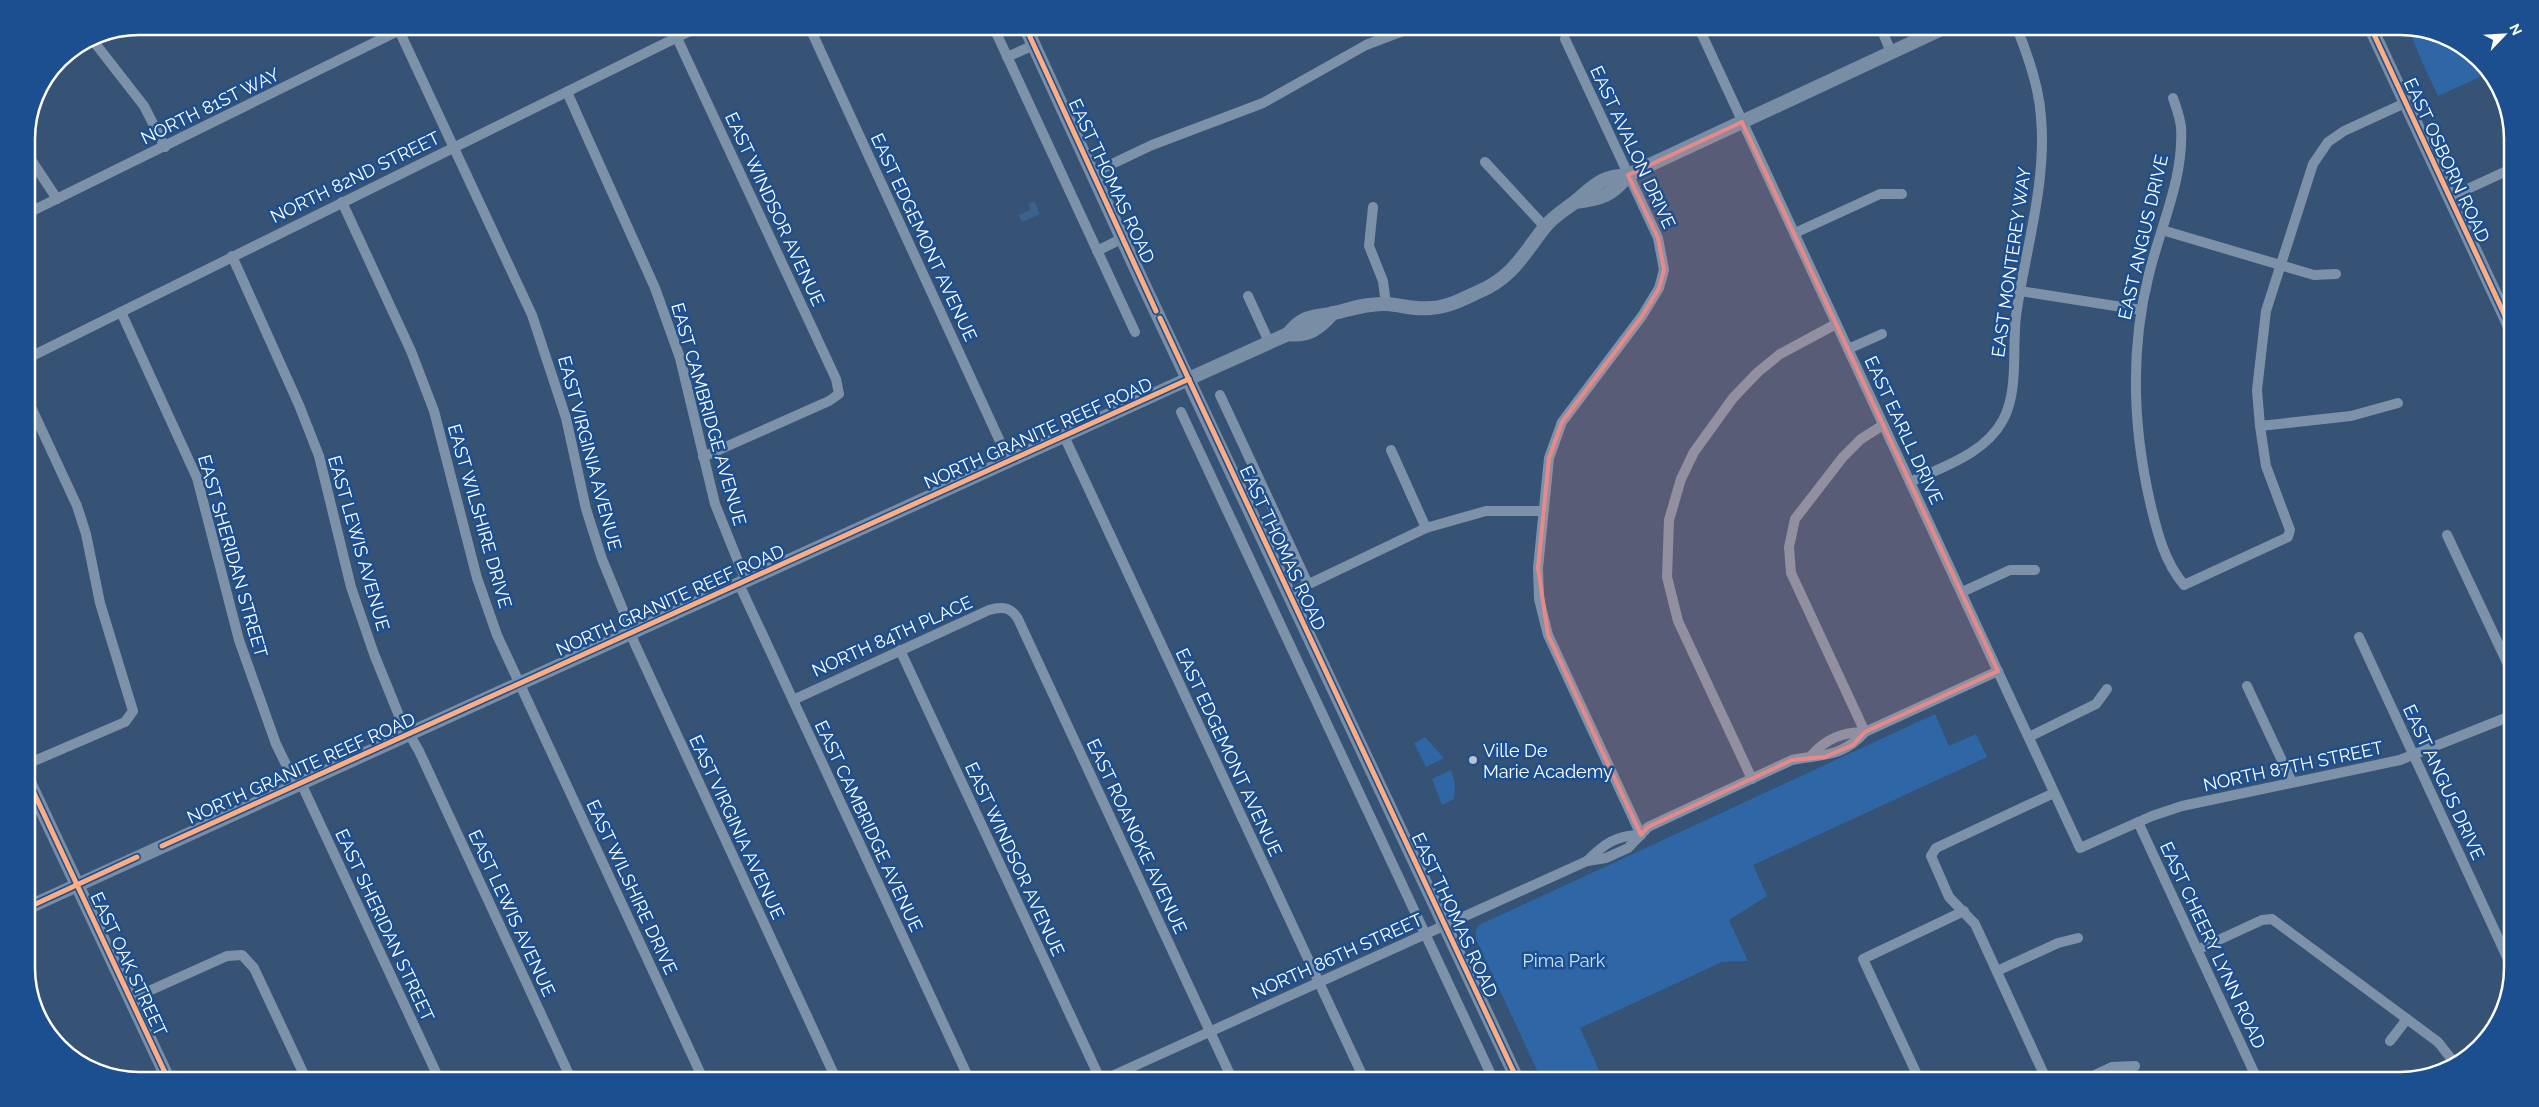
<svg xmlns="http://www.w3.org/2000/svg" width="2539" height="1107" font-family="Raleway,sans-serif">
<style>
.green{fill:#2f66a5}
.water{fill:#3b618d}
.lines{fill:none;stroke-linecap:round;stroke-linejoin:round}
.street{stroke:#7d92a8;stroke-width:10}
.secondary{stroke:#798da4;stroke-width:14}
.cycleway-casing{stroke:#1b4f8f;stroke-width:8}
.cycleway{stroke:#ffac80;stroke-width:5}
.marked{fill:#e88989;fill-opacity:0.2;stroke:#e88989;stroke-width:4;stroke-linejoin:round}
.poi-dot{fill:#b9c2ce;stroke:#1b4f8f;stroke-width:2}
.labels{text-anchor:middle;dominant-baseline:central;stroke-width:5;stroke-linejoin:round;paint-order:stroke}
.street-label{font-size:18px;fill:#fff;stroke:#1b4f8f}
.poi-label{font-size:18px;fill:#fff;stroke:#1b4f8f;text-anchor:start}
.park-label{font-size:18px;fill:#cfe3fa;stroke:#1b4f8f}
.rim{fill:none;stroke:#fff;stroke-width:2.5}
</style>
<rect width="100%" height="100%" fill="#365274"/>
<!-- green -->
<g class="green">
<path d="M 2408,28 L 2444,35 L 2489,73 L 2438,96 L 2421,60 Z"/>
<path d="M 1935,714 L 1949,746 L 1976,734 L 1987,757 L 1753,865 L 1767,896 L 1729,920 L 1748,961 L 1722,962 L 1580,1028 L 1604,1081 L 1542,1081 L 1476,939 L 1476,930 L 1479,925 Z"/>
<path d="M 1425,737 L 1444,758 L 1426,767 L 1414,743 Z"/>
<path d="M 1451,770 L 1455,784 L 1454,799 L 1442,805 L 1432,779 Z"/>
</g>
<!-- water -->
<path class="water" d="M 1034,201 L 1040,214 L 1022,222 L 1019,215 L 1030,210 L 1029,204 Z"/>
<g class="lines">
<!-- street -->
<g class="street">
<path d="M 397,26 L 532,315 L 566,418 L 586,509 L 602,559 L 625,615 L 634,642 L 837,1081"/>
<path d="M 809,26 L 1009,461"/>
<path d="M 993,26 L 1135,332"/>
<path d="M 1698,26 L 2080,848 L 2152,816 L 2182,806 L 2400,760 L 2513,715"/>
<path d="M 1880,26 L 1891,52"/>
<path d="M 1029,33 L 1044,26"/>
<path d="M 91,38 L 144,106 L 165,147"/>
<path d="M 677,38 L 836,379 L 839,394 L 829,401 L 703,457"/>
<path d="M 1565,39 L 1658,238 L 1664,270 L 1659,288 L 1642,316 L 1562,422 L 1549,458 L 1538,568 L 1539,599 L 1548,635 L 1641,835"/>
<path d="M 1007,57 L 1034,45"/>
<path d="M 567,92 L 655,288 L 680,358 L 715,504 L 746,581"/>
<path d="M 2173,98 C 2176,107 2180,117 2181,127 C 2184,178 2161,225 2149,274 C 2130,349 2133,427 2150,502 C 2157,532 2164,561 2184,585 L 2288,537 L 2290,530 L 2266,466 L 2260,426 L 2257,390 L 2266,311 L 2313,164 L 2328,142 L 2344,131 L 2405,103"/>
<path d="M 26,152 L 57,199"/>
<path d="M 1485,162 L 1545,227"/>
<path d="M 1093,173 L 1152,145 L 1263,103 L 1366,45 L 1416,26"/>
<path d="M 2448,198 L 2513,168"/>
<path d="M 342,202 L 411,351 L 434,411 L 477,578 L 497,635 L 704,1081"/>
<path d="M 1373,207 L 1369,246 L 1383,281 L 1386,304"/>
<path d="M 26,214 L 408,26"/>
<path d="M 2162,230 L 2314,275 L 2336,274"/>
<path d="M 1795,233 L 1880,194 L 1902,194"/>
<path d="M 1097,251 L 1123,238"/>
<path d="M 232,256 L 299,405 L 319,456 L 351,587 L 374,654 L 400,718 L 419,751 L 572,1081"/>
<path d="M 2020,291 L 2141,310"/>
<path d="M 1248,296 L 1269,342"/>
<path d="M 121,312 L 197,478 L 239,640 L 276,744 L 296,785"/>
<path d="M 1848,349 L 1882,334"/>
<path d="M 26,359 L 700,26"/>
<path d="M 1220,395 L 1308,584"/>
<path d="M 26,396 L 77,506 L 86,534 L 100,603 L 133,711 L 125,722 L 27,764"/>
<path d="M 1181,412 L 1494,1081"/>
<path d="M 2260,426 L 2351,416 L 2398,403"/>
<path d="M 1064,436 L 1365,1081"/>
<path d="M 1391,450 L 1426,528"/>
<path d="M 1910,482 C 1942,467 1985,454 2003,420 C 2019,390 2012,349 2016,316 C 2025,251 2047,183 2041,117 C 2039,86 2028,55 2016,26"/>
<path d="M 2447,535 L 2513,675"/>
<path d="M 739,584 L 970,1081"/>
<path d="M 1962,592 L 2010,570 L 2035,570"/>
<path d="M 1288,594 L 1426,528 L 1486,511 L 1542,511"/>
<path d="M 2359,637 L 2512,968"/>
<path d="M 900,650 L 1101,1081"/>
<path d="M 2247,686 L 2292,782"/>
<path d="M 793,700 L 989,610 C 1002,606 1011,607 1018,619 L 1233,1081"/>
<path d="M 1865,732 L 1791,573 L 1789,547 L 1795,519 L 1843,457 L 1861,439 L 1883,425"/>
<path d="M 2029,737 L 2096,704 L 2107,689"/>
<path d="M 1810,757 C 1825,739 1842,732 1865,732"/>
<path d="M 1752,779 L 1678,621 L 1667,577 L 1669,520 L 1681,479 L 1694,452 L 1733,398 L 1758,372 L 1780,354 L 1836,324"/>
<path d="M 301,783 L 440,1081"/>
<path d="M 2138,822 L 2258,1081"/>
<path d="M 1587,861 C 1604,844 1616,835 1641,835"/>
<path d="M 2197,950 L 2262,920 L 2272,919 L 2438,1042 L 2453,1061"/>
<path d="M 1997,971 L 2058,943 L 2078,938"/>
<path d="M 131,999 L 227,956 L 242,955 L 254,968 L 307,1081"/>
<path d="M 2390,1041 L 2407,1019"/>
<path d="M 1101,1081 L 1587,861 L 1606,858 L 1628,848 L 1648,827 L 1792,760 C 1823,754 1841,758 1865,732 L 1998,671"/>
<path d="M 1920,1081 L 1863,959 L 1964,911"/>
<path d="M 2047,1081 L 1975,924 L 1949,897 L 1931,856 L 1936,848 L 2054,793"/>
<path d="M 2082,1081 L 2112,1067 L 2135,1066"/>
</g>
<!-- secondary -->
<g class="secondary">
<path d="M 1025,26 L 1139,275 L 1518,1081"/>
<path d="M 2370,26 L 2513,333"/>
<path d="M 1575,202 C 1601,199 1612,196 1628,175"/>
<path d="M 1288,334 C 1308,337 1320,328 1333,313"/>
<path d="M 27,778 L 169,1081"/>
<path d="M 27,908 L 1206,371 L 1288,334 C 1304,314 1312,318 1334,313 C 1351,309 1368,303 1386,304 C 1402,305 1415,310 1431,308 C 1448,307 1463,299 1478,292 C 1512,278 1523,255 1544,228 C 1553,216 1565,210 1576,201 C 1596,184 1601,177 1628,175 L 1948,26"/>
</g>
<defs>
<g id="cycleway">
<path d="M 1025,26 L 1156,311"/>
<path d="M 2370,26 L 2513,333"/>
<path d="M 1160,318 L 1518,1081"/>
<path d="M 27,778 L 169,1081"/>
<path d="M 162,846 L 1189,379"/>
<path d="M 27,908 L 137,857"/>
</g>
</defs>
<!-- cycleway casing -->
<use href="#cycleway" class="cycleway-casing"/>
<!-- cycleway -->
<use href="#cycleway" class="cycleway"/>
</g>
<!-- marked area -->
<path class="marked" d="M 1742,122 L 1998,671 L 1865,732 L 1853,745 L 1825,757 L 1792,760 L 1648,827 L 1641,835 L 1548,635 L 1538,568 L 1549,458 L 1562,422 L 1642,316 L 1659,288 L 1664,270 L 1658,238 L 1628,175 Z"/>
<!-- markers -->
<circle class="poi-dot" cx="1473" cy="760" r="5"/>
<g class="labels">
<!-- street labels -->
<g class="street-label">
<text transform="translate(210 106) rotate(-26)">NORTH 81ST WAY</text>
<text transform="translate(1633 147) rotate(65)">EAST AVALON DRIVE</text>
<text transform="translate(2447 160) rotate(65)">EAST OSBORN ROAD</text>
<text transform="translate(355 177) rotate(-26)">NORTH 82ND STREET</text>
<text transform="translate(1112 181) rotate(65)">EAST THOMAS ROAD</text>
<text transform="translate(775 209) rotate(65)">EAST WINDSOR AVENUE</text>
<text transform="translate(924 237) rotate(65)">EAST EDGEMONT AVENUE</text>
<text transform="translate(2143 237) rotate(-77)">EAST ANGUS DRIVE</text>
<text transform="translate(2011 262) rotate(-82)">EAST MONTEREY WAY</text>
<text transform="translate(709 414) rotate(74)">EAST CAMBRIDGE AVENUE</text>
<text transform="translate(1904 430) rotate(65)">EAST EARLL DRIVE</text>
<text transform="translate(1038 433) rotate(-24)">NORTH GRANITE REEF ROAD</text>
<text transform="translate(590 453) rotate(75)">EAST VIRGINIA AVENUE</text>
<text transform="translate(480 516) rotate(74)">EAST WILSHIRE DRIVE</text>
<text transform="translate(359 543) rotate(74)">EAST LEWIS AVENUE</text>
<text transform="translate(1283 548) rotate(65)">EAST THOMAS ROAD</text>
<text transform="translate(233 556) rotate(74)">EAST SHERIDAN STREET</text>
<text transform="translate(670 600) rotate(-24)">NORTH GRANITE REEF ROAD</text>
<text transform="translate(892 636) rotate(-24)">NORTH 84TH PLACE</text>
<text transform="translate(1229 752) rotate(65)">EAST EDGEMONT AVENUE</text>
<text transform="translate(2293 766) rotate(-12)">NORTH 87TH STREET</text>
<text transform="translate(301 768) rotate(-24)">NORTH GRANITE REEF ROAD</text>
<text transform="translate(2444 782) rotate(65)">EAST ANGUS DRIVE</text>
<text transform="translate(869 826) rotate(65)">EAST CAMBRIDGE AVENUE</text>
<text transform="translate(737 827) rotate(65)">EAST VIRGINIA AVENUE</text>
<text transform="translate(1137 836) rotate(65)">EAST ROANOKE AVENUE</text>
<text transform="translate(1015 859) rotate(65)">EAST WINDSOR AVENUE</text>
<text transform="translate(632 887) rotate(65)">EAST WILSHIRE DRIVE</text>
<text transform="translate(512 913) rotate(65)">EAST LEWIS AVENUE</text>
<text transform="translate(1455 915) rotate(65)">EAST THOMAS ROAD</text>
<text transform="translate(385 925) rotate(65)">EAST SHERIDAN STREET</text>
<text transform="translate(2213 945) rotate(65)">EAST CHEERY LYNN ROAD</text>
<text transform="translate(1337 956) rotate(-24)">NORTH 86TH STREET</text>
<text transform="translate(129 964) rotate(65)">EAST OAK STREET</text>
</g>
<!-- poi labels -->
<g class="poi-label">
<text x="1483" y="750">Ville De<tspan x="1483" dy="21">Marie Academy</tspan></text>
</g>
<!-- park labels -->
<g class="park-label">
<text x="1564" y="960">Pima Park</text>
</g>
</g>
<!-- crop -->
<path d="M0 0H2539V1107H0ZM139 35H2400A104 104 0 0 1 2504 139V968A104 104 0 0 1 2400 1072H139A104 104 0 0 1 35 968V139A104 104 0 0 1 139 35Z" fill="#1b4f8f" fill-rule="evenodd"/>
<path class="rim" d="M139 35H2400A104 104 0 0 1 2504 139V968A104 104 0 0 1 2400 1072H139A104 104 0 0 1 35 968V139A104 104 0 0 1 139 35Z"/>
<!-- north arrow -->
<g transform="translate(2504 35) rotate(65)" stroke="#1b4f8f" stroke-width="4" paint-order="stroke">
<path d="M0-4L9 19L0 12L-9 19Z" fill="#ffffff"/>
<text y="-8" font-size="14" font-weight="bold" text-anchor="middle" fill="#ffffff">N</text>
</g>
</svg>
